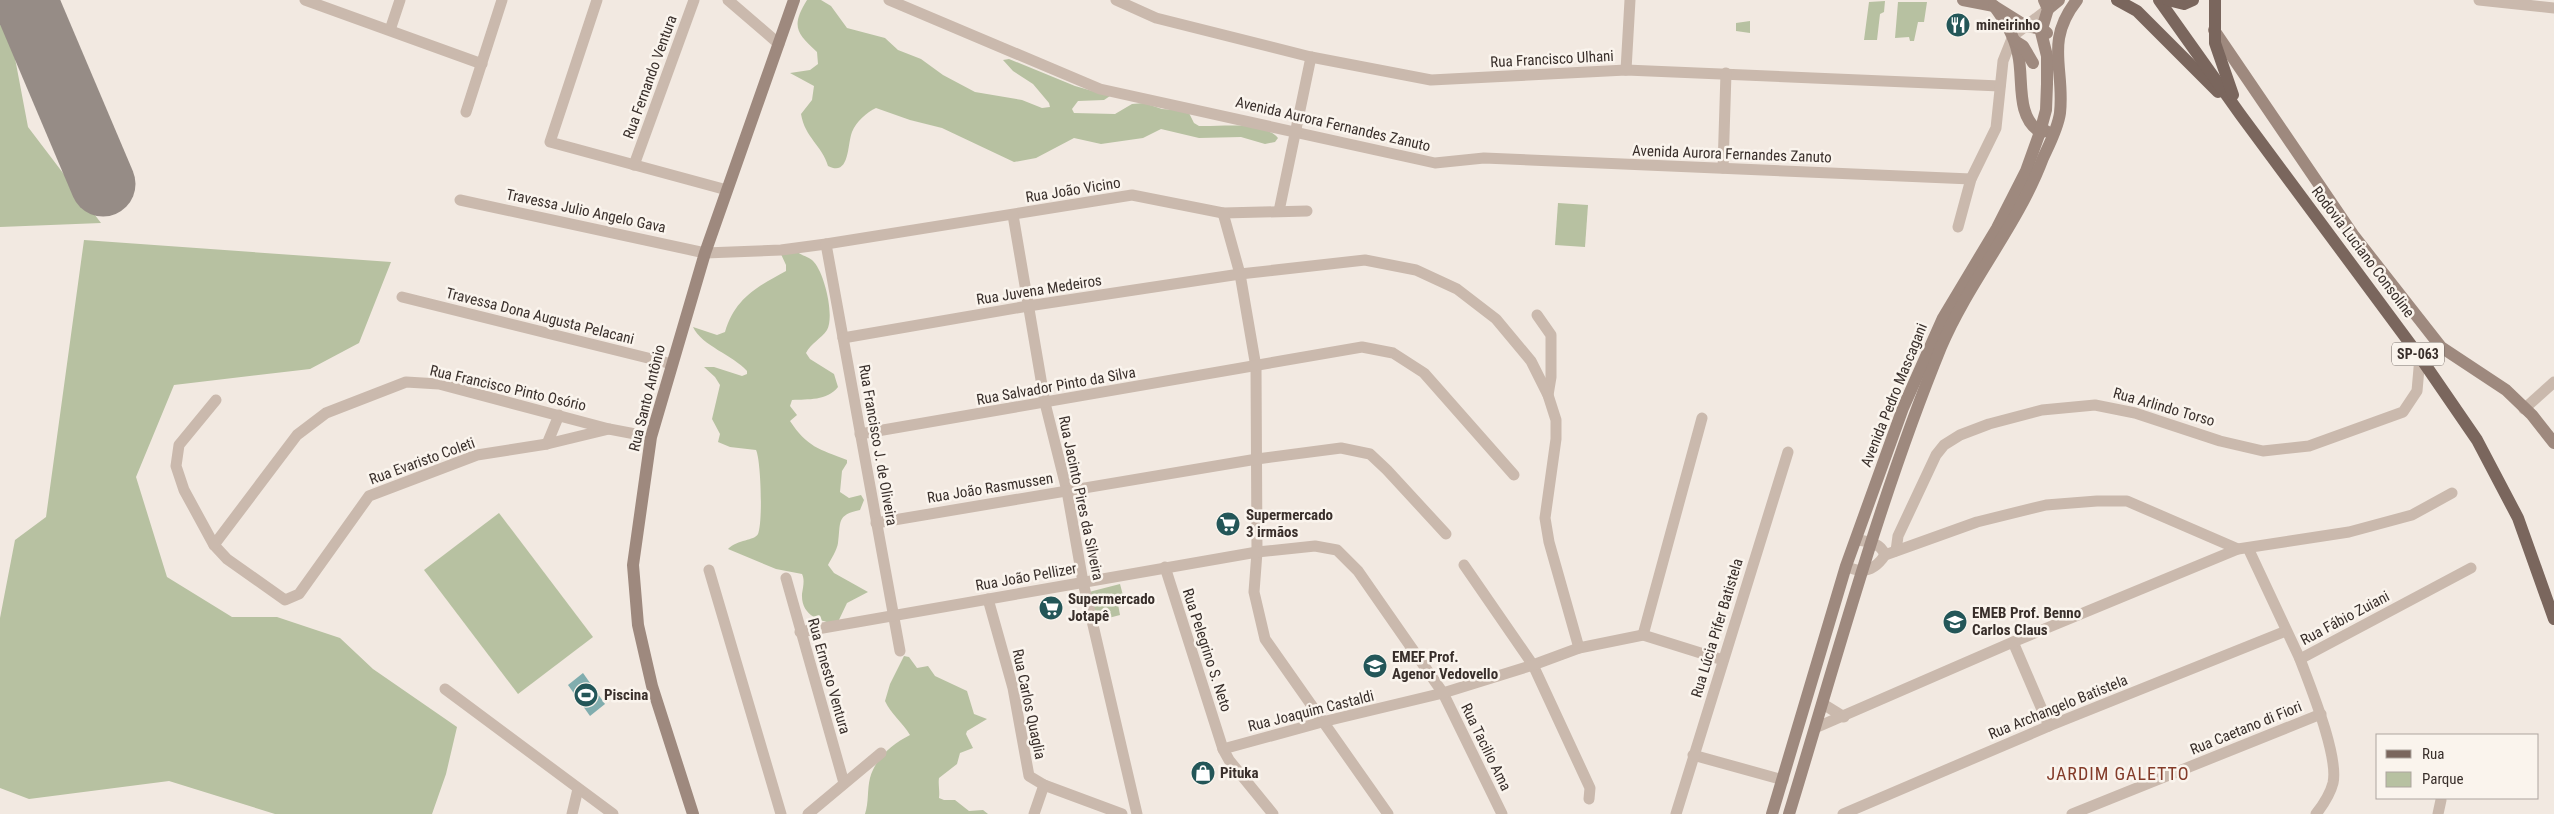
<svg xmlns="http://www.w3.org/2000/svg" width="2554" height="814" font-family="'Roboto Condensed',sans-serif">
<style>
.green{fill:#b7c1a1}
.water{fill:#81adae}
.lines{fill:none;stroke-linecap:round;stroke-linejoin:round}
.runway{stroke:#968c86;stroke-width:65}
.street{stroke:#cab9ad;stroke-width:11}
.secondary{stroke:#9e897e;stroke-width:12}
.primary{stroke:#7a665d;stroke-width:12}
.labels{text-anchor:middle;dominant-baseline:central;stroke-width:5;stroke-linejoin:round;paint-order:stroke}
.shield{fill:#faf4ed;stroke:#736a65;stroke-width:1}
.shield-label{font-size:14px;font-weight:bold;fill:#392f2b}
.poi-label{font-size:15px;font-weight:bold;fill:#392f2b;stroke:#faf4ed;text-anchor:start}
.street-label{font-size:15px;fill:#392f2b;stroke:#faf4ed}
.quarter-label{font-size:18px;letter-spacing:1px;fill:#833b29;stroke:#faf4ed}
</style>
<rect width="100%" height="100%" fill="#f2e9e1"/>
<!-- green -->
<g class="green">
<path d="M 0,0 L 4,0 L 28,127 L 101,223 L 0,227 Z"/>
<path d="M 807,0 L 821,0 L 831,6 L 847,28 L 885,38 L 898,50 L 921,59 L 943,75 L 975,92 L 1022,100 L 1042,108 L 1050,107 L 1049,103 L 1033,84 L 1013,71 L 1003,60 L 1009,59 L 1075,86 L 1110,96 L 1104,100 L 1078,101 L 1072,109 L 1074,113 L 1115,114 L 1132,104 L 1144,103 L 1162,109 L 1188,111 L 1194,123 L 1199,126 C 1221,127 1262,120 1278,138 L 1275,142 L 1265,144 L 1241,137 L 1199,138 L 1161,129 L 1143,138 L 1101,144 L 1074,138 L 1036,158 L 1014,162 L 942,128 L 910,120 L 876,108 C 867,112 856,122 852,132 C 847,145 850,177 828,166 C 822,145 805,138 801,114 L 812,100 L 814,86 L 790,73 L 810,70 L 818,64 L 817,52 C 796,33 791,26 807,0 Z"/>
<path d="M 1885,1 L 1884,12 L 1880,14 L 1877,40 L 1864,40 L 1869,2 Z"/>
<path d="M 1898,2 L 1927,2 L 1924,22 L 1918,22 L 1914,41 L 1910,41 L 1909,37 L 1895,38 Z"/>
<path d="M 1750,21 L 1750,33 L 1736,31 L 1736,23 Z"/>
<path d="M 1558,203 L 1588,205 L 1585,247 L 1555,245 Z"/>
<path d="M 84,240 L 391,262 L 359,343 L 310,369 L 174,385 L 136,477 L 167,577 L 232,617 L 277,617 L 340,638 L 373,669 L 457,727 L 446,774 L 432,814 L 275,814 L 169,781 L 29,799 L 0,788 L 0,618 L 15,540 L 46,517 Z"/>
<path d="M 792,244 C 799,257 802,253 812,260 C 824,270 835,316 827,330 C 821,339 811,343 806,353 L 810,359 L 834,374 L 838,387 C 827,401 808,399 792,400 L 790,406 L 797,415 L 790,421 C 807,447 819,449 847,460 L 847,463 L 842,471 L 840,492 L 849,498 L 861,495 L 864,500 L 860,510 C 836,515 841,522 838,543 C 837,550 831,559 828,565 L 834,573 L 868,592 L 847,603 L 837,624 C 820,621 801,616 802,594 C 803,587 805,580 802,574 L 776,569 L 728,549 C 738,539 754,541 758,534 C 763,522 761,460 756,450 L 730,447 L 718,442 L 720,434 L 712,419 L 720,385 L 715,377 L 704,367 L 714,367 L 742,376 L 747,374 L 747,371 C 733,355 702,346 693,327 L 717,335 L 725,332 C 735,298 757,287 786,271 L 786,265 L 780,252 Z"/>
<path d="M 499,513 L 593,637 L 518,694 L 424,570 Z"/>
<path d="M 1120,584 L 1125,603 L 1118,604 L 1120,615 L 1097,621 L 1089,592 Z"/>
<path d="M 904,656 L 909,657 L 917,668 L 928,666 L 935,676 L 967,691 L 974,714 L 987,719 L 967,731 L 966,734 L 973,748 L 960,753 L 957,764 L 939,778 C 938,784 940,791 939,798 L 944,800 L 955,800 L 969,811 L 983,810 L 988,814 L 865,814 C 869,802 867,790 870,778 C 875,759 892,744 910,735 C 902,722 891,714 885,701 L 890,684 Z"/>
</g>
<!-- water -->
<path class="water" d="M 583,673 L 605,704 L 590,716 L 568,685 Z"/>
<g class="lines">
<!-- runway -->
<path class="runway" d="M 25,0 L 103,184"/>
<!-- street -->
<g class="street">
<path d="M 305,0 L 482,64"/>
<path d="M 597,0 L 550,142 L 727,190"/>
<path d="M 728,0 L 779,44"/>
<path d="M 889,0 L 1100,89 L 1435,163 L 1484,158 L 1971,179"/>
<path d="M 1116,0 L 1156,18 L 1311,57 L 1431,80 L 1626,70 L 2000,86"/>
<path d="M 2479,0 L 2554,8"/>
<path d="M 390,30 L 400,0"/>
<path d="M 1626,70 L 1630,0"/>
<path d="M 466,112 L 502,0"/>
<path d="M 634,165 L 694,0"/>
<path d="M 1723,168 L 1726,73"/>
<path d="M 460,200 L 705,253 L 781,250 L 826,244 L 1132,195 L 1223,213 L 1307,211"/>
<path d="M 1279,211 L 1311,57"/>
<path d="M 1223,213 L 1240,274 L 1256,367 L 1257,552 L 1254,592 L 1265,639 L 1388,814"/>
<path d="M 1013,215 L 1045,403 L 1067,491 L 1083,582 L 1137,814"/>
<path d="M 1958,227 L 1971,179 L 1996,128 L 2003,61 L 2013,36 L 2048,9"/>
<path d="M 826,244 L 900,651"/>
<path d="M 402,297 L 672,364"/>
<path d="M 1537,315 L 1551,335 L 1551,377 L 1548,395"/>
<path d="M 843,338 L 1028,306 L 1240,274 L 1365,260 L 1416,270 L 1457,289 L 1496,319 L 1531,361 L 1548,395 L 1556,420 L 1556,439 L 1545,518 L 1549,542 L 1579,648"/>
<path d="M 216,400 L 179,445 L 176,466 L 184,490 L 214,545 L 227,559 L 285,600 L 299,594 L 369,496 L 477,455 L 547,444 L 609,429"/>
<path d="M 2524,409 L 2554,382"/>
<path d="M 860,434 L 1362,347 L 1393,353 L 1424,373 L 1514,475"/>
<path d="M 547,444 L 559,415"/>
<path d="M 876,523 L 1257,459 L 1341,448 L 1370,454 L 1387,470 L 1446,534"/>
<path d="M 1856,540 C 1868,541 1881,543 1885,555"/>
<path d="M 214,545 L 297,435 L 326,413 L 406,382 L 439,384 L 609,429 L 651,437"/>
<path d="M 2248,548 L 2300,659"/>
<path d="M 1896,551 L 1898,536 L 1936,455 L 1944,445 L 1960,435 L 1989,424 L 2042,410 L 2095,405 L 2135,413 L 2220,441 L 2263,451 L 2309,446 L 2403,412 L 2417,391 L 2420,357"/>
<path d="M 1464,565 L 1533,665 L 1590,788 L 1589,799"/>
<path d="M 1846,566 C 1863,575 1875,570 1885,555 L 1977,522 L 2046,505 L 2097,501 L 2127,501 L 2238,549"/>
<path d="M 1165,567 L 1223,749 L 1229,760 L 1273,814"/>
<path d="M 709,570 L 781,814"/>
<path d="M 786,578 L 844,783"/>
<path d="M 988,599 L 1013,688 L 1029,776 L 1044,785 L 1122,814"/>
<path d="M 800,632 L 1257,552 L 1315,546 L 1337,550 L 1358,571 L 1443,693 L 1502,814"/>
<path d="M 1643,635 L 1702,418"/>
<path d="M 2013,642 L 2049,726"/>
<path d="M 445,689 L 613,814"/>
<path d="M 1823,704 L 1844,717"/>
<path d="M 1815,728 L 2013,642 L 2238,549 L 2349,532 L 2412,515 L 2452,493"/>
<path d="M 1223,749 L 1322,722 L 1443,693 L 1533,665 L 1579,648 L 1643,635 L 1723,660"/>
<path d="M 1693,755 L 1783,780"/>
<path d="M 572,814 L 578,789"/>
<path d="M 808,814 L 881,753"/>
<path d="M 1034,814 L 1044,785"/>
<path d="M 1676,814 L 1788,452"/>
<path d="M 1843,814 L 2049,726 L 2286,631"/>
<path d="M 2072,814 L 2321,714"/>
<path d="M 2316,814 C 2323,805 2330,795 2333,783 C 2339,756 2310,686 2300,659 L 2471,568"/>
<path d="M 2438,814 L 2441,800"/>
</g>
<!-- secondary -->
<g class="secondary">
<path d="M 1963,0 L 1994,6 L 2026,26 L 2042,29 L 2047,33"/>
<path d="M 1994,6 C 2005,21 2014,35 2018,54 C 2024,79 2015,116 2040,132 L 2046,131"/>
<path d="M 2048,9 L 2059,0"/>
<path d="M 2214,30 L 2354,236 L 2441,347 L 2506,390 L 2532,415 L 2554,443"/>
<path d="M 2015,41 L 2023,46 L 2033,63"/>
<path d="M 693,814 L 652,686 L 638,625 L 633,565 L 651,437 L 705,253 L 794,0"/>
<path d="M 1772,814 L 1846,566 L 1903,408 L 1943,318 L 1997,228 L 2026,171 L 2040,132 L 2046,110 L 2047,84 L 2047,56 L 2041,32 L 2048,9 L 2044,0"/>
<path d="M 1789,814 C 1837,657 1879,499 1941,347 C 1969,281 2018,225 2043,158 C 2049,145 2058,128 2060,113 C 2065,68 2044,42 2077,0"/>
</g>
<!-- primary -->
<g class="primary">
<path d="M 2117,0 L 2137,11 L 2218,92"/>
<path d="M 2159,0 L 2240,114 L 2420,357 L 2477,440 L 2518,518 L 2554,619"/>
<path d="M 2168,0 L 2184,4 L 2193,0"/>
<path d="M 2215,0 L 2215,43 L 2233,95"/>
</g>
</g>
<!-- icons -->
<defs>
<symbol id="restaurant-disc" viewBox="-11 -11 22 22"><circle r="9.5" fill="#235658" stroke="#faf4ed"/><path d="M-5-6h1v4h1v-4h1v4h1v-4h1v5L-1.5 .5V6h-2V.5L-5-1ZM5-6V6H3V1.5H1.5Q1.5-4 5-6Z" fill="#fff"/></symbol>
<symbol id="supermarket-disc" viewBox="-11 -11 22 22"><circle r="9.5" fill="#235658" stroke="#faf4ed"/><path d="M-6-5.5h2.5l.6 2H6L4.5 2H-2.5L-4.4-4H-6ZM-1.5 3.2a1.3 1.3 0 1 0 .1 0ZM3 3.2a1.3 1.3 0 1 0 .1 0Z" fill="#fff"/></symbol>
<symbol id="school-disc" viewBox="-11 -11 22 22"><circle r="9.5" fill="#235658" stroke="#faf4ed"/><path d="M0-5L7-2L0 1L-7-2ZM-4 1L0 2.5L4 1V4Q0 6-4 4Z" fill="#fff"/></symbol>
<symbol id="stadium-disc" viewBox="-11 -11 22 22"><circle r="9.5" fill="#235658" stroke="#faf4ed"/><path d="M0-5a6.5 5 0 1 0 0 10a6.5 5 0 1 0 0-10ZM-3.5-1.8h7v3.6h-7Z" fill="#fff"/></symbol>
<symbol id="shop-disc" viewBox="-11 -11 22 22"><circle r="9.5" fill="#235658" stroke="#faf4ed"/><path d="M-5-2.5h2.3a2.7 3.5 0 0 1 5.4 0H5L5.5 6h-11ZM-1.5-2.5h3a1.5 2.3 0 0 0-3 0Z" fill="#fff"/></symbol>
</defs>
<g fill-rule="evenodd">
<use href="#restaurant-disc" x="1944" y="11" width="28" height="28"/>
<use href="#supermarket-disc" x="1214" y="510" width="28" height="28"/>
<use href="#supermarket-disc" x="1037" y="594" width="28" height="28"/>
<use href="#school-disc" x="1941" y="608" width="28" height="28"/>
<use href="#school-disc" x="1361" y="652" width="28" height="28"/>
<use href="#stadium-disc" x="572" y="681" width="28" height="28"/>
<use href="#shop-disc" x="1189" y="759" width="28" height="28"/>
</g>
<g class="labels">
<!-- shield labels -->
<rect class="shield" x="2392" y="342.5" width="52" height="23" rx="4"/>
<g class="shield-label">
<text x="2418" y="354">SP-063</text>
</g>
<!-- poi labels -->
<g class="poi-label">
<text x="1976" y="25">mineirinho</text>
<text x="1246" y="515">Supermercado<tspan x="1246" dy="17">3 irmãos</tspan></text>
<text x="1068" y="599">Supermercado<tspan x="1068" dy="17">Jotapê</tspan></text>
<text x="1972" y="613">EMEB Prof. Benno<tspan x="1972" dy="17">Carlos Claus</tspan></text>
<text x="1392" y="657">EMEF Prof.<tspan x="1392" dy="17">Agenor Vedovello</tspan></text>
<text x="604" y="695">Piscina</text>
<text x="1220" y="773">Pituka</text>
</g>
<!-- street labels -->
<g class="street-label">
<text transform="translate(1552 59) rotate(-3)">Rua Francisco Ulhani</text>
<text transform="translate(650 77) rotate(-70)">Rua Fernando Ventura</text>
<text transform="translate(1333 124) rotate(13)">Avenida Aurora Fernandes Zanuto</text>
<text transform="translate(1732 154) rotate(2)">Avenida Aurora Fernandes Zanuto</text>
<text transform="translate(1073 190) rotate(-9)">Rua João Vicino</text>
<text transform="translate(586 211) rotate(12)">Travessa Julio Angelo Gava</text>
<text transform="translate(2363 252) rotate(53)">Rodovia Luciano Consoline</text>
<text transform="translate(1039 290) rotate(-9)">Rua Juvena Medeiros</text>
<text transform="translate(540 316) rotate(14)">Travessa Dona Augusta Pelacani</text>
<text transform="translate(1056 386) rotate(-10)">Rua Salvador Pinto da Silva</text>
<text transform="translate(508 388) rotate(13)">Rua Francisco Pinto Osório</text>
<text transform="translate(1894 395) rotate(-68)">Avenida Pedro Mascagani</text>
<text transform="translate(647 398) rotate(-76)">Rua Santo Antônio</text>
<text transform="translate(2164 407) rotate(16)">Rua Arlindo Torso</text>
<text transform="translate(878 445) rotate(80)">Rua Francisco J. de Oliveira</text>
<text transform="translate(422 461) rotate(-20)">Rua Evaristo Coleti</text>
<text transform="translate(990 488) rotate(-9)">Rua João Rasmussen</text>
<text transform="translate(1081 498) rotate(78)">Rua Jacinto Pires da Silveira</text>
<text transform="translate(1026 577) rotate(-10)">Rua João Pellizer</text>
<text transform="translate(2345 618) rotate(-28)">Rua Fábio Zuiani</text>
<text transform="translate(1717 628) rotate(-73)">Rua Lúcia Pifer Batistela</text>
<text transform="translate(1207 650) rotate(72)">Rua Pelegrino S. Neto</text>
<text transform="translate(829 676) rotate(74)">Rua Ernesto Ventura</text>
<text transform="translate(1029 704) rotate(78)">Rua Carlos Quaglia</text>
<text transform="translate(2058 707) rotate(-22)">Rua Archangelo Batistela</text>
<text transform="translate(1311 711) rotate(-14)">Rua Joaquim Castaldi</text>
<text transform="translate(2246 728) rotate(-22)">Rua Caetano di Fiori</text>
<text transform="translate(1486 747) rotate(64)">Rua Tacilio Ama</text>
</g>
<!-- quarter labels -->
<g class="quarter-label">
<text x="2118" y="773">JARDIM GALETTO</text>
</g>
</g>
<!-- legend -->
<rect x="2376" y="734" width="162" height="65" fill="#faf4ed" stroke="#ada59f"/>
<rect x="2386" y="750" width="25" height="8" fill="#7a665d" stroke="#ada59f"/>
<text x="2422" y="759" font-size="15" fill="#392f2b">Rua</text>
<rect x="2386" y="772" width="25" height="15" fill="#b7c1a1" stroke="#ada59f"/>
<text x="2422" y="784" font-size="15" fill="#392f2b">Parque</text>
</svg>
